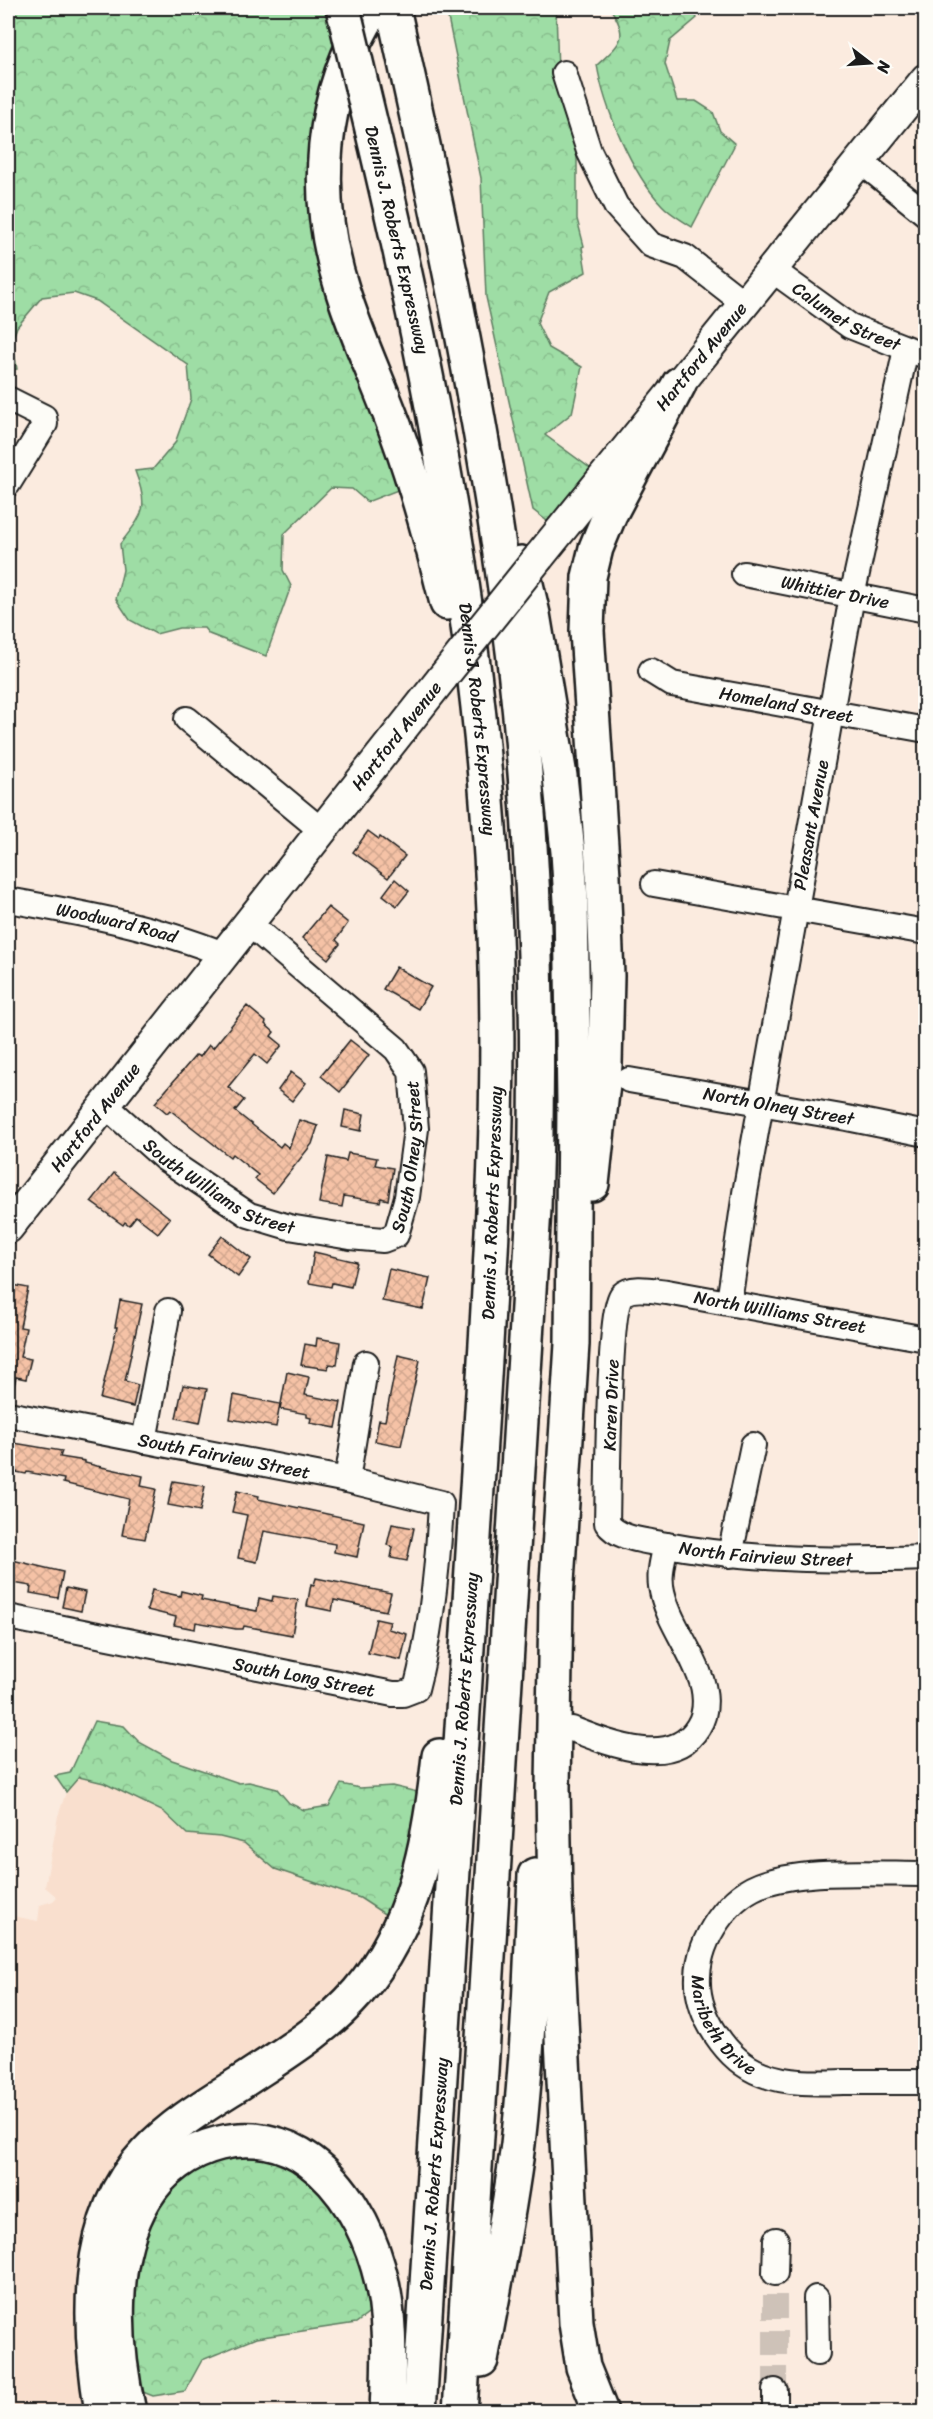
<svg xmlns="http://www.w3.org/2000/svg" width="933" height="2419" font-family="Sriracha,sans-serif">
<style>
.built{fill:#f9dfce}
.forest{fill:url(#forest-crowns);stroke:#5d7c60;stroke-width:1.5}
.building{fill:url(#building-cross-hatch);stroke:#1c1c1c;stroke-width:1.5}
.lines{fill:none;stroke-linecap:round;stroke-linejoin:round}
.minor-tunnel{stroke:#cec2b8;stroke-width:24;stroke-dasharray:24 12;stroke-linecap:butt}
.minor-casing{stroke:#1c1c1c;stroke-width:28}
.major-casing{stroke:#1c1c1c;stroke-width:34}
.highway-casing{stroke:#1c1c1c;stroke-width:38}
.minor{stroke:#fdfcf7;stroke-width:24}
.major{stroke:#fdfcf7;stroke-width:30}
.highway{stroke:#fdfcf7;stroke-width:33}
.major-bridge-casing{stroke:#1c1c1c;stroke-width:34;stroke-linecap:butt}
.highway-bridge-casing{stroke:#1c1c1c;stroke-width:38;stroke-linecap:butt}
.major-bridge{stroke:#fdfcf7;stroke-width:30}
.highway-bridge{stroke:#fdfcf7;stroke-width:33}
.labels{text-anchor:middle;dominant-baseline:central;stroke-width:4.5;stroke-linejoin:round;paint-order:stroke}
.street-label{font-size:18px;fill:#1c1c1c;stroke:#fdfcf7}
</style>
<defs>
<pattern id="forest-crowns" width="20" height="18" patternUnits="userSpaceOnUse" patternTransform="scale(1.5)"><rect width="20" height="18" fill="#9edda5"/><path d="M2 6a3 3 0 1 1 6 0M12 15a3 3 0 1 1 6 0" fill="none" stroke="#88bd8d"/></pattern>
<pattern id="building-cross-hatch" width="8" height="8" patternUnits="userSpaceOnUse" patternTransform="scale(1.5)"><rect width="8" height="8" fill="#f5c2a6"/><path d="M0 0l8 8M0 8l8-8" fill="none" stroke="#d1a68e"/></pattern>
</defs>
<rect width="100%" height="100%" fill="#fbebdf"/>
<filter id="ink" filterUnits="userSpaceOnUse"><feTurbulence type="fractalNoise" baseFrequency=".0167" numOctaves="2"/><feDisplacementMap in="SourceGraphic" scale="12" xChannelSelector="R" yChannelSelector="G"/><feConvolveMatrix kernelMatrix="1 2 1 2 8 2 1 2 1" color-interpolation-filters="sRGB"/></filter>
<g filter="url(#ink)">
<!-- built -->
<path class="built" d="M 79,1777 L 104,1783 L 164,1812 L 187,1834 L 220,1837 L 244,1843 L 275,1869 L 360,1898 L 395,1921 L 356,1981 L 177,2118 L 95,2411 L 8,2411 L 8,1915 L 38,1921 L 40,1905 L 53,1901 L 57,1897 L 45,1887 L 58,1816 L 66,1792 Z"/>
<!-- forest -->
<g class="forest">
<path d="M 8,8 L 335,8 L 345,43 L 318,137 L 408,486 L 367,502 L 352,489 L 331,488 L 284,534 L 283,570 L 291,586 L 266,656 L 209,634 L 204,628 L 179,628 L 156,634 L 130,620 L 116,599 L 123,570 L 120,544 C 143,514 150,510 135,471 L 153,469 L 175,443 L 191,399 L 188,365 L 97,301 L 74,293 L 42,297 L 17,327 L 12,340 L 17,369 L 8,370 Z"/>
<path d="M 446,8 L 556,8 L 558,73 L 568,95 L 577,158 L 577,219 L 584,246 L 582,247 L 586,272 L 549,292 L 537,323 L 549,348 L 582,367 L 572,413 L 545,435 L 598,474 L 556,528 L 533,510 L 486,297 L 481,178 Z"/>
<path d="M 610,8 L 693,8 L 697,18 L 670,41 L 665,64 L 677,101 L 696,101 L 713,112 L 720,131 L 735,144 L 692,227 C 682,220 670,214 662,205 C 632,174 604,107 597,65 C 621,43 630,38 610,8 Z"/>
<path d="M 94,1721 L 124,1726 L 139,1742 L 172,1760 L 239,1783 L 249,1782 L 277,1789 L 289,1803 L 304,1810 L 329,1806 L 341,1784 L 360,1788 L 392,1786 L 430,1795 L 395,1921 L 360,1898 L 275,1869 L 244,1843 L 220,1837 L 187,1834 L 164,1812 L 104,1783 L 79,1777 L 66,1792 L 55,1776 L 70,1773 Z"/>
<path d="M 233,2141 L 327,2182 L 380,2305 L 356,2323 L 256,2338 L 202,2360 L 185,2391 L 153,2396 L 120,2383 L 136,2207 Z"/>
</g>
<!-- building -->
<g class="building">
<path d="M 368,831 L 379,839 L 380,837 L 405,856 L 388,878 L 353,852 Z"/>
<path d="M 395,879 L 409,891 L 397,906 L 383,895 Z"/>
<path d="M 328,907 L 348,923 L 336,940 L 340,944 L 328,959 L 302,938 Z"/>
<path d="M 396,967 L 431,987 L 418,1009 L 383,989 Z"/>
<path d="M 247,1006 L 266,1022 L 265,1024 L 274,1032 L 271,1036 L 282,1045 L 267,1064 L 255,1054 L 228,1087 L 244,1100 L 235,1111 L 280,1147 L 283,1143 L 289,1148 L 299,1120 L 318,1126 L 312,1144 L 273,1193 L 255,1179 L 258,1175 L 232,1154 L 230,1157 L 170,1110 L 167,1113 L 155,1103 L 196,1055 L 200,1057 L 209,1045 L 213,1048 Z"/>
<path d="M 350,1040 L 369,1055 L 340,1092 L 321,1076 Z"/>
<path d="M 291,1072 L 306,1083 L 292,1101 L 278,1090 Z"/>
<path d="M 345,1110 L 364,1114 L 361,1131 L 342,1127 Z"/>
<path d="M 348,1153 L 377,1158 L 375,1165 L 393,1168 L 388,1200 L 381,1198 L 380,1202 L 344,1196 L 342,1207 L 319,1203 L 328,1157 L 346,1161 Z"/>
<path d="M 114,1173 L 170,1218 L 158,1233 L 136,1216 L 129,1225 L 125,1222 L 123,1225 L 91,1202 Z"/>
<path d="M 222,1236 L 251,1259 L 238,1277 L 208,1254 Z"/>
<path d="M 314,1252 L 357,1262 L 351,1287 L 332,1283 L 331,1287 L 309,1283 Z"/>
<path d="M 389,1269 L 430,1278 L 423,1309 L 382,1301 Z"/>
<path d="M 8,1284 L 28,1288 L 20,1327 L 26,1328 L 20,1357 L 31,1359 L 26,1379 L 16,1377 L 14,1386 L 8,1385 Z"/>
<path d="M 120,1300 L 142,1304 L 125,1381 L 138,1385 L 133,1407 L 100,1399 L 117,1327 L 115,1327 Z"/>
<path d="M 317,1338 L 340,1342 L 337,1365 L 329,1364 L 328,1369 L 301,1365 L 305,1344 L 316,1346 Z"/>
<path d="M 398,1355 L 420,1360 L 401,1446 L 375,1441 L 379,1420 L 385,1421 Z"/>
<path d="M 287,1372 L 309,1377 L 305,1395 L 341,1402 L 336,1428 L 310,1423 L 311,1418 L 307,1417 L 307,1414 L 280,1409 Z"/>
<path d="M 183,1385 L 207,1389 L 200,1423 L 176,1418 Z"/>
<path d="M 234,1395 L 280,1404 L 276,1427 L 230,1419 Z"/>
<path d="M 8,1442 L 62,1451 L 60,1457 L 85,1461 L 85,1463 L 97,1466 L 143,1476 L 141,1486 L 156,1489 L 145,1539 L 122,1535 L 129,1499 L 63,1483 L 64,1479 L 27,1472 L 26,1474 L 11,1471 L 13,1461 L 8,1460 Z"/>
<path d="M 173,1481 L 205,1486 L 200,1511 L 168,1505 Z"/>
<path d="M 237,1491 L 259,1496 L 258,1499 L 364,1522 L 357,1557 L 334,1552 L 335,1544 L 264,1531 L 257,1562 L 238,1558 L 247,1515 L 232,1512 Z"/>
<path d="M 392,1524 L 414,1528 L 407,1561 L 391,1558 L 393,1547 L 387,1545 Z"/>
<path d="M 8,1559 L 63,1572 L 58,1598 L 30,1593 L 31,1586 L 8,1582 Z"/>
<path d="M 316,1578 L 391,1593 L 386,1611 L 334,1600 L 332,1611 L 307,1606 L 311,1584 L 314,1585 Z"/>
<path d="M 66,1588 L 85,1592 L 81,1611 L 62,1607 Z"/>
<path d="M 152,1590 L 180,1596 L 181,1591 L 202,1596 L 201,1600 L 257,1611 L 259,1598 L 272,1601 L 273,1596 L 298,1600 L 292,1635 L 244,1626 L 243,1629 L 236,1629 L 196,1622 L 195,1629 L 174,1625 L 176,1617 L 147,1610 Z"/>
<path d="M 376,1619 L 390,1622 L 388,1629 L 407,1634 L 401,1660 L 368,1653 Z"/>
</g>
<g class="lines">
<!-- minor-tunnel -->
<path class="minor-tunnel" d="M 775,2391 L 775,2273"/>
<defs>
<g id="minor">
<path d="M 564,73 L 589,151 L 616,206 L 651,245 L 685,257 L 744,303"/>
<path d="M 859,160 L 926,214"/>
<path id="s1" d="M 771,269 L 850,326 L 926,356"/>
<path d="M 8,399 L 44,417 L 45,424 L 8,484"/>
<path id="s2" d="M 744,574 L 926,610"/>
<path id="s3" d="M 651,671 L 672,684 L 926,730"/>
<path d="M 187,719 L 321,830"/>
<path d="M 654,884 L 926,932"/>
<path id="s4" d="M 8,900 C 81,913 154,926 223,954"/>
<path id="s5" d="M 629,1080 L 847,1118 L 926,1134"/>
<path id="s6" d="M 105,1105 L 164,1158 L 249,1215 L 289,1227 L 350,1237 L 383,1240 L 396,1235 L 407,1197 L 416,1129 L 411,1071 L 396,1049 L 248,923"/>
<path id="s7" d="M 729,1302 L 745,1193 L 852,596 L 906,349"/>
<path id="s8" d="M 926,1339 L 667,1292 C 655,1291 632,1285 622,1295 C 608,1311 608,1490 607,1523 C 618,1539 643,1540 661,1544 C 749,1561 836,1561 926,1558"/>
<path id="s9" d="M 8,1414 L 347,1480 L 441,1503 C 438,1565 432,1629 416,1689 L 403,1694 L 393,1694 L 8,1617"/>
<path d="M 144,1441 L 168,1311"/>
<path d="M 347,1480 L 366,1363"/>
<path d="M 730,1555 L 753,1445"/>
<path d="M 572,1729 C 608,1743 672,1770 698,1727 C 708,1712 706,1690 699,1674 C 688,1644 666,1618 661,1586 C 659,1572 663,1558 666,1545"/>
<path id="s10" d="M 926,1874 C 879,1874 810,1869 766,1883 C 729,1894 699,1938 698,1977 C 696,2015 727,2061 762,2074 C 788,2084 816,2083 843,2082 C 871,2082 898,2082 926,2082"/>
<path d="M 775,2273 L 776,2240"/>
<path d="M 816,2298 L 817,2353"/>
<path d="M 775,2391 L 775,2412"/>
</g>
<g id="major">
<path id="s11" d="M 539,557 L 926,79"/>
<path id="s12" d="M 8,1228 L 443,677"/>
</g>
<g id="highway">
<path d="M 374,8 C 318,93 312,197 343,292 C 358,340 380,385 397,433 C 417,488 433,546 447,603"/>
<path d="M 393,8 C 432,184 471,361 498,540 C 532,762 542,985 534,1209 L 460,2412"/>
<path id="s13" d="M 372,129 C 432,380 480,633 493,891 C 505,1107 487,1322 474,1537 C 456,1828 437,2120 419,2412"/>
<path d="M 521,563 L 533,614 L 560,776 L 568,852 L 571,901 L 574,1103 L 572,1344 L 556,1598 L 553,1788 L 555,1897 L 576,2323 L 583,2367 L 601,2412"/>
<path d="M 592,1184 L 605,1065 L 607,976 L 603,876 L 587,631 L 589,577 L 596,548 L 610,514 L 679,384"/>
<path d="M 481,2360 C 494,2288 509,2216 518,2144 C 528,2055 531,1965 535,1875"/>
<path d="M 102,2412 C 88,2328 82,2219 146,2153 C 173,2124 207,2104 240,2083 C 282,2055 325,2030 358,1992 C 415,1925 430,1841 439,1756"/>
<path d="M 129,2412 C 114,2345 108,2259 145,2198 C 178,2142 256,2120 310,2161 C 344,2186 367,2228 378,2267 C 392,2314 389,2363 387,2412"/>
</g>
</defs>
<!-- minor casing -->
<use href="#minor" class="minor-casing"/>
<!-- major casing -->
<use href="#major" class="major-casing"/>
<!-- highway casing -->
<use href="#highway" class="highway-casing"/>
<!-- minor -->
<use href="#minor" class="minor"/>
<!-- major -->
<use href="#major" class="major"/>
<!-- highway -->
<use href="#highway" class="highway"/>
<defs>
<path id="major-bridge" d="M 443,677 L 539,557"/>
<path id="highway-bridge" d="M 343,8 L 372,129"/>
</defs>
<!-- major-bridge casing -->
<use href="#major-bridge" class="major-bridge-casing"/>
<!-- highway-bridge casing -->
<use href="#highway-bridge" class="highway-bridge-casing"/>
<!-- major-bridge -->
<use href="#major-bridge" class="major-bridge"/>
<!-- highway-bridge -->
<use href="#highway-bridge" class="highway-bridge"/>
</g>
</g>
<g class="labels">
<!-- street labels -->
<g class="street-label">
<text transform="translate(397 240) rotate(77)">Dennis J. Roberts Expressway</text>
<text stroke="none"><textPath href="#s1" startOffset="90">Calumet Street</textPath></text>
<text stroke="none"><textPath href="#s11" startOffset="258">Hartford Avenue</textPath></text>
<text stroke="none"><textPath href="#s2" startOffset="93">Whittier Drive</textPath></text>
<text stroke="none"><textPath href="#s3" startOffset="141">Homeland Street</textPath></text>
<text stroke="none"><textPath href="#s13" startOffset="600">Dennis J. Roberts Expressway</textPath></text>
<text stroke="none"><textPath href="#s12" startOffset="627">Hartford Avenue</textPath></text>
<text stroke="none"><textPath href="#s7" startOffset="484">Pleasant Avenue</textPath></text>
<text stroke="none"><textPath href="#s4" startOffset="111">Woodward Road</textPath></text>
<text stroke="none"><textPath href="#s5" startOffset="152">North Olney Street</textPath></text>
<text stroke="none"><textPath href="#s12" startOffset="141">Hartford Avenue</textPath></text>
<text stroke="none"><textPath href="#s6" startOffset="412">South Olney Street</textPath></text>
<text stroke="none"><textPath href="#s6" startOffset="142">South Williams Street</textPath></text>
<text transform="translate(492 1203) rotate(-88)">Dennis J. Roberts Expressway</text>
<text transform="translate(780 1312) rotate(10)">North Williams Street</text>
<text transform="translate(611 1405) rotate(-88)">Karen Drive</text>
<text stroke="none"><textPath href="#s9" startOffset="220">South Fairview Street</textPath></text>
<text stroke="none"><textPath href="#s8" startOffset="704">North Fairview Street</textPath></text>
<text transform="translate(304 1677) rotate(11)">South Long Street</text>
<text transform="translate(464 1689) rotate(-86)">Dennis J. Roberts Expressway</text>
<text stroke="none"><textPath href="#s10" startOffset="340">Maribeth Drive</textPath></text>
<text transform="translate(434 2174) rotate(-86)">Dennis J. Roberts Expressway</text>
</g>
</g>
<!-- margin -->
<rect width="933" height="2419" fill="none" stroke="#fdfcf7" stroke-width="30"/>
<rect x="15" y="15" width="903" height="2389" fill="none" stroke="#1c1c1c" stroke-width="2" filter="url(#ink)"/>
<!-- north arrow -->
<g transform="translate(870 63) rotate(107)" stroke="#fdfcf7" stroke-width="4.5" paint-order="stroke">
<path d="M0-4.5L10 22L0 15L-10 22Z" fill="#1c1c1c"/>
<text y="-9" font-size="16" font-weight="bold" text-anchor="middle" fill="#1c1c1c">N</text>
</g>
</svg>
